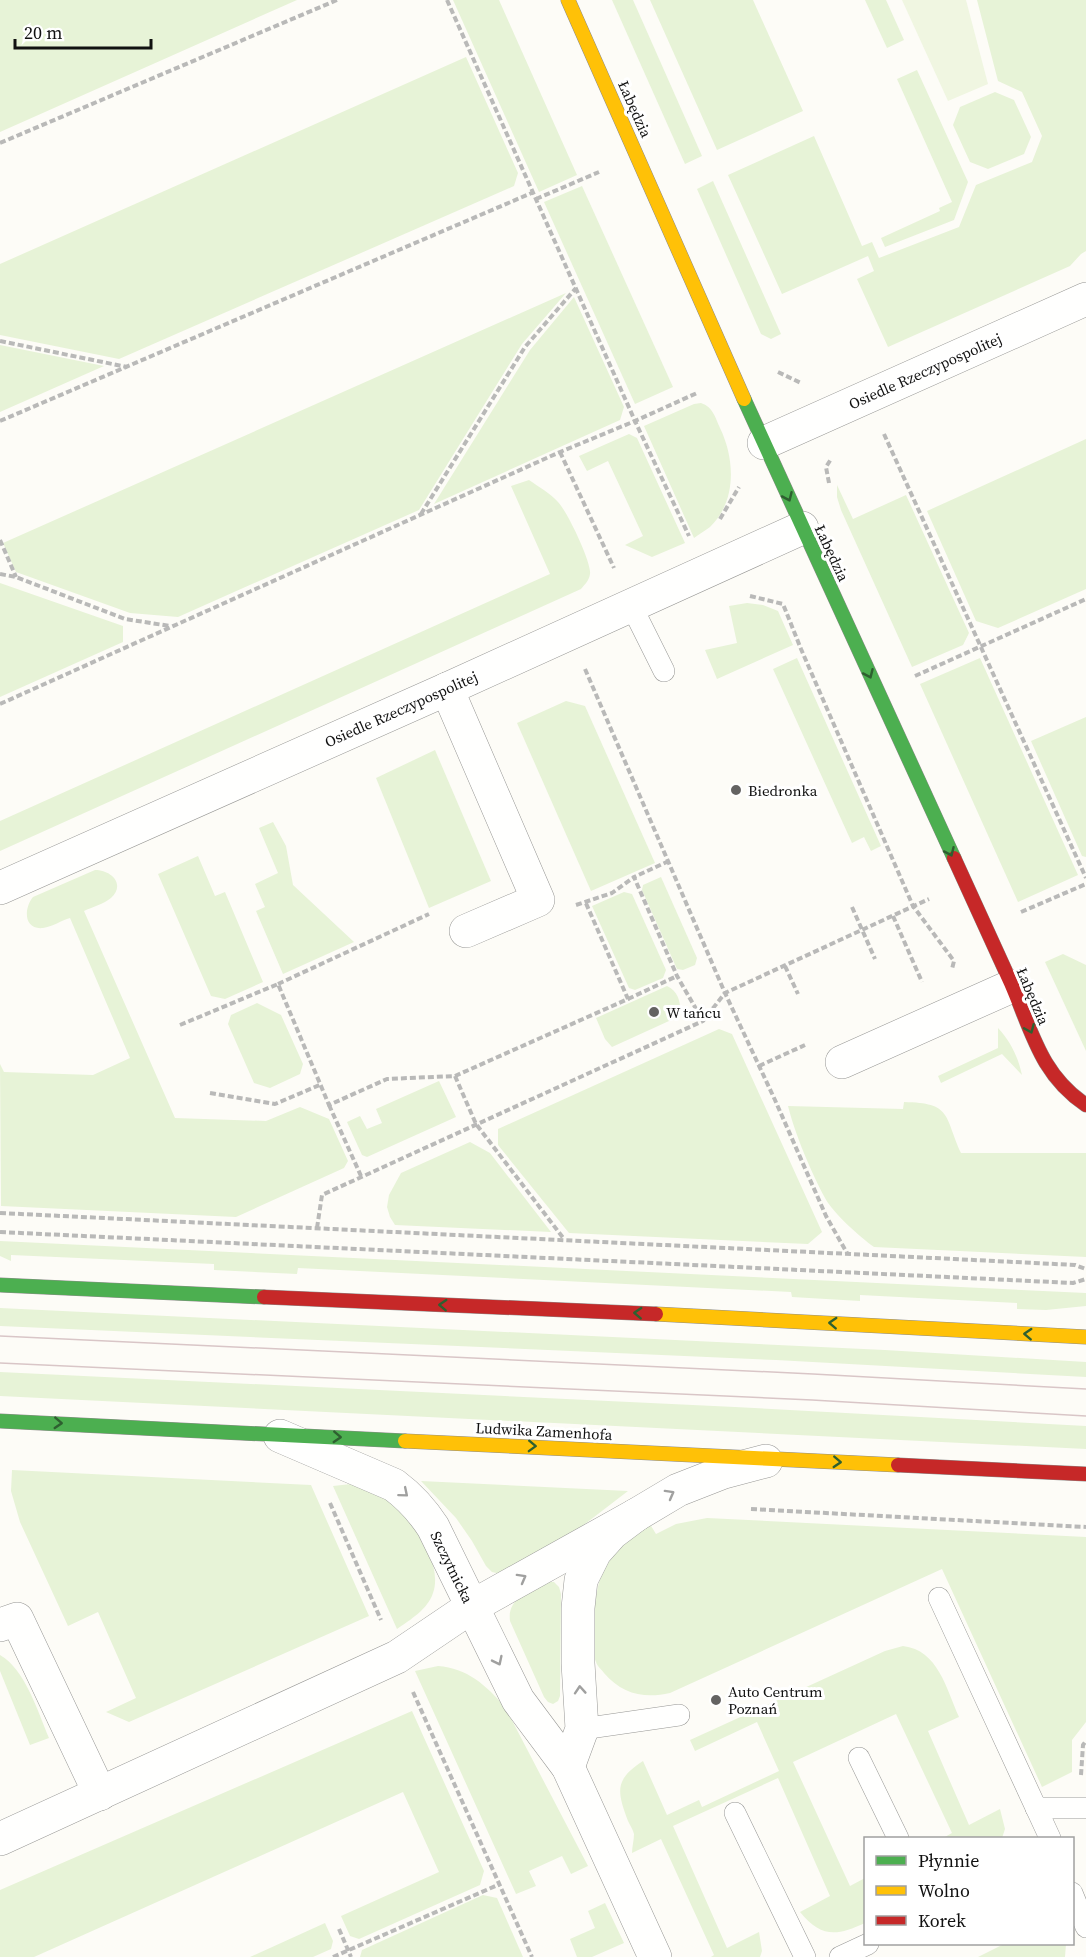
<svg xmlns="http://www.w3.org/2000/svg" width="1086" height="1957" font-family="'Source Serif 4',serif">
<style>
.green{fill:#e7f3d7}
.pitch{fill:#f0f6e1}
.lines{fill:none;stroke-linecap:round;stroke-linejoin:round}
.lane-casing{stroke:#979795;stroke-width:22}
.street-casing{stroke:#979795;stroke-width:34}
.fast-casing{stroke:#8e8d8b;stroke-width:15}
.slow-casing{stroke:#8e8d8b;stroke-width:15}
.jam-casing{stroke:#8e8d8b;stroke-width:15}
.path{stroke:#b9b9b8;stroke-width:4;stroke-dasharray:6 3;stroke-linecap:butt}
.lane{stroke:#fffffe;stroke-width:21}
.street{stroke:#fffffe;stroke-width:33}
.fast{stroke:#4caf50;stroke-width:14}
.slow{stroke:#ffc107;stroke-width:14}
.jam{stroke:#c62828;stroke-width:14}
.tram{stroke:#d9c6c7;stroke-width:1.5}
.oneway{stroke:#2e6030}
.oneway2{stroke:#a0a09f}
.poi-dot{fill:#646362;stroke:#fff;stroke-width:2}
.labels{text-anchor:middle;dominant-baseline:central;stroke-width:6;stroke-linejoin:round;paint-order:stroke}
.street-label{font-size:15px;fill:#111;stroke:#fff}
.poi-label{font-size:15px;fill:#111;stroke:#fff;text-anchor:start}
</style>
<rect width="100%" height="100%" fill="#fdfcf7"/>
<!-- green -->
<g class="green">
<path d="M 0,0 L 297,0 L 0,132 Z"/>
<path d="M 453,0 L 499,0 L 577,175 L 539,192 Z"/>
<path d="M 612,0 L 633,0 L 702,156 L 685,164 Z"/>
<path d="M 650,0 L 753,0 L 803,111 L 717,150 Z"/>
<path d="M 865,0 L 886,0 L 904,40 L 887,48 Z"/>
<path d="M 977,0 L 1086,0 L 1086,251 L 1081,254 L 1070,266 L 888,347 L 857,279 L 874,271 L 868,256 L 782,294 L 728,175 L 814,136 L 862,246 L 872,242 L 879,258 L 959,227 L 976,185 L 1032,162 L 1042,136 L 1022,92 L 998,81 Z"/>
<path d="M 466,57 L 518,173 L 514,186 L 119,359 L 0,335 L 0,264 Z"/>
<path d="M 917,70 L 968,182 L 954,220 L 885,247 L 881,238 L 940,211 L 939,208 L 952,202 L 897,79 Z"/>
<path d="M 995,92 L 1014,100 L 1031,137 L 1024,154 L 988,169 L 970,162 L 953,125 L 960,107 Z"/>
<path d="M 713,181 L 781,334 L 771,339 L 761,334 L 697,189 Z"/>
<path d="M 582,186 L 673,387 L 635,404 L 544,202 Z"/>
<path d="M 566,293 L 522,344 L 419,510 L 178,617 L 130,613 L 16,572 L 3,543 Z"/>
<path d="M 574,297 L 624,407 L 620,420 L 434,504 L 530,350 Z"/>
<path d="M 0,345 L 104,366 L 0,412 Z"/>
<path d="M 701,403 C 713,407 715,417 720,428 C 735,459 737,501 710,527 C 705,531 699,534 694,538 L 644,426 L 694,404 Z"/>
<path d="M 629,434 L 637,438 L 685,543 L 652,557 L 625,545 L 643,536 L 608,461 L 587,471 L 579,456 Z"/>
<path d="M 1086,439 L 1086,589 L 998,628 L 976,621 L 927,511 Z"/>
<path d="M 529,480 C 539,487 550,493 558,502 C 567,511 592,563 590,574 C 589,581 585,584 581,589 L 0,851 L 0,821 L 550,574 L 511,486 Z"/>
<path d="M 837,485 L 853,519 L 906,495 L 969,633 L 963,645 L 912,667 L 841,510 L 837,497 Z"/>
<path d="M 0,583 L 123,626 L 123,642 L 0,697 Z"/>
<path d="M 747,603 L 763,605 L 778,611 L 793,645 L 717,679 L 705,650 L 737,643 L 729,606 Z"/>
<path d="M 797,658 L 881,846 L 871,851 L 864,837 L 852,843 L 773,669 Z"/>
<path d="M 980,658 L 1078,875 L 1018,902 L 920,684 Z"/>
<path d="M 566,701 L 585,706 L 655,863 L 591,891 L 517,723 Z"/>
<path d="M 1086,717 L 1086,857 L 1082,856 L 1031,741 Z"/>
<path d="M 435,750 L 491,881 L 429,908 L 376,778 Z"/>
<path d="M 273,822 L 286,846 L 293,885 L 354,942 L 283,974 L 256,911 L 265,907 L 255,884 L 278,873 L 259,828 Z"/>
<path d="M 198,856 L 215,896 L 225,892 L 263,982 L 225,999 L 211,996 L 158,874 Z"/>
<path d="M 95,870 C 111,870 126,884 111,898 C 104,904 92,907 84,911 L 175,1118 L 266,1121 L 300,1107 L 329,1119 L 348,1161 L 344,1168 L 236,1217 L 1,1206 L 0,1064 L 4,1072 L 93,1075 L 130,1058 L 70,918 C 62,920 52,927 43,928 C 23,930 24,908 33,897 Z"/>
<path d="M 661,877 L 697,958 L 695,965 L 683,970 L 677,969 L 642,890 L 643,885 Z"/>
<path d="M 624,892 L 632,894 L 666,970 L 663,978 L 635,990 L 629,988 L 592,906 Z"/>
<path d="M 1063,954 L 1086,965 L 1086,1051 L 1045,962 Z"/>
<path d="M 667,986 C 679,992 681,1003 680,1016 L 612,1047 L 605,1039 L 596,1018 Z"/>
<path d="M 257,1003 L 281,1015 L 303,1064 L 300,1074 L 270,1088 L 254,1083 L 228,1024 L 231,1015 Z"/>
<path d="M 998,1028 C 1011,1042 1018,1057 1022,1075 L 1002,1054 L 941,1083 L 938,1076 L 998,1048 Z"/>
<path d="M 719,1029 L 732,1034 L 822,1232 L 808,1244 L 569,1233 L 498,1145 L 498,1129 Z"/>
<path d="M 439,1081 L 456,1117 L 367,1157 L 362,1155 L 347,1122 L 360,1116 L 367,1129 L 382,1123 L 376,1109 Z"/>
<path d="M 904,1102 C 952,1103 944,1115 961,1153 L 1086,1153 L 1086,1257 L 874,1247 C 860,1237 833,1213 825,1198 C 811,1172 795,1134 788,1106 L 903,1109 Z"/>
<path d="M 470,1142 L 490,1153 L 551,1232 L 395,1225 L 390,1217 L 387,1207 L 389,1195 L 401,1173 Z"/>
<path d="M 0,1241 L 1086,1293 L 1086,1306 L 1046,1310 L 1017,1309 L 1017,1303 L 860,1295 L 860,1301 L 792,1297 L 791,1292 L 298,1268 L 297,1274 L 214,1270 L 214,1264 L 11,1255 L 11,1261 L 0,1256 Z"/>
<path d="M 0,1308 L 885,1350 L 1086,1362 L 1086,1377 L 776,1360 L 0,1326 Z"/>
<path d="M 0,1372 L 735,1407 L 1086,1426 L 1086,1449 L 0,1396 Z"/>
<path d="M 12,1470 L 311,1485 L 369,1616 L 129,1722 L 106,1712 L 136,1698 L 98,1612 L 68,1626 L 20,1522 L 11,1491 Z"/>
<path d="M 421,1481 L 628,1491 L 568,1537 L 501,1574 L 492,1572 L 486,1566 L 472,1541 L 456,1518 Z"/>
<path d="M 351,1484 C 362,1488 374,1493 385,1499 C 410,1515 444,1562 433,1593 C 428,1609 410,1620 397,1629 L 333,1486 Z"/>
<path d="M 707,1518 L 1086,1537 L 1086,1722 L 1072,1740 L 1072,1772 L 1042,1787 L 942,1569 L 670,1693 C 644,1699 622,1694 604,1673 C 602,1670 597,1666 596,1662 C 590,1649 594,1595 600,1580 C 609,1555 628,1537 648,1521 L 656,1534 L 676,1524 Z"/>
<path d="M 546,1582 L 554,1582 L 559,1587 L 561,1594 L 560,1696 L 558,1701 L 553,1704 L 548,1702 L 544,1697 L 510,1621 C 507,1598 529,1592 546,1582 Z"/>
<path d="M 903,1646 C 938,1650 946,1688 959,1717 L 928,1731 L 969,1825 L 1000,1809 L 1005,1829 L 1002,1838 L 943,1838 L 952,1833 L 896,1714 L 793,1762 L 850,1886 L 865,1878 L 865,1923 C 837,1936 821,1938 800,1912 L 830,1896 L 778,1778 L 673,1826 L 727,1948 L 759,1932 L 762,1951 L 760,1957 L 711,1957 L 714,1955 L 661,1839 L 632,1853 C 632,1847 634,1840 634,1834 C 633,1830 630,1825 628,1821 C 617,1791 614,1780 643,1761 L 667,1815 L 699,1800 L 702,1807 L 779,1771 L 757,1722 L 695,1751 L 690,1740 L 885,1651 Z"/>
<path d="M 0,1655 C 25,1669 38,1712 49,1738 L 30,1745 L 0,1671 Z"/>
<path d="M 438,1666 C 467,1668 486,1685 505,1707 L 588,1866 L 571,1874 L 562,1856 L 529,1871 L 536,1886 L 516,1894 L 415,1671 Z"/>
<path d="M 412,1711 L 484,1871 L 480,1885 L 359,1939 L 350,1936 L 341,1916 L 439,1872 L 403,1792 L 34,1957 L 0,1957 L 0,1890 Z"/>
<path d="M 483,1895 L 497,1898 L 523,1957 L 360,1957 L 362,1950 Z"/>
<path d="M 605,1903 L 624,1943 L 592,1957 L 577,1957 L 570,1939 L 595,1928 L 588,1911 Z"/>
<path d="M 325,1923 L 333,1941 L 331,1949 L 313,1957 L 250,1957 Z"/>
<path d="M 1004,1944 L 1066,1944 L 1065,1957 L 978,1957 Z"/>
</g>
<!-- pitch -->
<path class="pitch" d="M 902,0 L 966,0 L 988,84 L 948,101 Z"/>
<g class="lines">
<defs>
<g id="lane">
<path d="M 631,605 L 664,671"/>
<path d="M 939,1598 L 1050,1838"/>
<path d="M 582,1729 L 679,1715"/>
<path d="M 859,1758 L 898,1838"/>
<path d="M 1036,1808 L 1086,1808"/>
<path d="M 735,1813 L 805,1957"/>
<path d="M 1072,1893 L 1086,1927"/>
<path d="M 840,1957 L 868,1944"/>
</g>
<g id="street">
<path d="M 764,443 L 1086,299"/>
<path d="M 447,689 L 538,900 L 466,931"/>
<path d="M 0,888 L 447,689 L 802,528"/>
<path d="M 842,1062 L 1012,986"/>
<path d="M 280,1436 L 394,1485 C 410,1497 422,1510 433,1527 L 518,1700 L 568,1767 L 655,1957"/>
<path d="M 0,1625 L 17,1619 L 100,1794"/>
<path d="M 568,1767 L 582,1729 L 578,1663 L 578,1608 L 581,1580 L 595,1552 L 612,1533 L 636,1515 L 678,1490 L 724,1472 L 766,1461"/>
<path d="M 0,1839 L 397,1657 L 471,1607 L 636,1515"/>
</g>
<g id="fast">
<path d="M 744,399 L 954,858"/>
<path d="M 0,1285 L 264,1297"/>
<path d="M 0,1421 L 405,1441"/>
</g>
<g id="slow">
<path d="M 568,0 L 744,399"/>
<path d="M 656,1314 L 1086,1337"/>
<path d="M 405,1441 L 898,1465"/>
</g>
<g id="jam">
<path d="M 954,858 C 973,900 992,941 1011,983 C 1032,1031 1040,1074 1086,1105"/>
<path d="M 264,1297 L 656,1314"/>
<path d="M 898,1465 L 1086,1474"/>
</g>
</defs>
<!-- lane casing -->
<use href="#lane" class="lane-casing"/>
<!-- street casing -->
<use href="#street" class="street-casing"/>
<!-- fast casing -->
<use href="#fast" class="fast-casing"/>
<!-- slow casing -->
<use href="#slow" class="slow-casing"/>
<!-- jam casing -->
<use href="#jam" class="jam-casing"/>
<!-- path -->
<g class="path">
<path d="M 447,0 L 635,421 L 697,393"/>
<path d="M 0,143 L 337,0"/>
<path d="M 536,199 L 599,172"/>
<path d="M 0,341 L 127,367"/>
<path d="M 778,372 L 801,383"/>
<path d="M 0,421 L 534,192"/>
<path d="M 884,434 L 1086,878"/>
<path d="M 560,452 L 614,568"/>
<path d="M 829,483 L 826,467 L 831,459"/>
<path d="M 421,514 L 525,347 L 576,288"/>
<path d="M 720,519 L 739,487"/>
<path d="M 0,540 L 16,577"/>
<path d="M 0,574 L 16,577 L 125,619 L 170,626"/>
<path d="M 750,596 L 783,604 L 801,649 L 913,906 L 954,961 L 952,969"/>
<path d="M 585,669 L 725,993 L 775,1100 L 826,1216 L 847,1253"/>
<path d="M 915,676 L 1086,599"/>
<path d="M 0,704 L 560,452 L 635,421 L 689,536"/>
<path d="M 669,861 L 634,877 L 677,976 L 703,1021"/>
<path d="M 576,905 L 612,893 L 634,877"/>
<path d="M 852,907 L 875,959"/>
<path d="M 1021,912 L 1086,884"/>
<path d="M 893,916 L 922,982"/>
<path d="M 785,966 L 798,994"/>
<path d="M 278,984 L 429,914"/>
<path d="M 628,999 L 677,976"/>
<path d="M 180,1025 L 278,984 L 329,1105 L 387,1079 L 455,1076 L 628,999 L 585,901"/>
<path d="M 759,1066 L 805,1045"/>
<path d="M 455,1076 L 476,1124 L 564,1239"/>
<path d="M 210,1093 L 275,1104 L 322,1084"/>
<path d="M 329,1105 L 361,1176"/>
<path d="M 0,1213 L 954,1259 L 1075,1265 L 1086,1269"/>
<path d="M 317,1228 L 322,1195 L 703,1021 L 725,993 L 929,899"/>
<path d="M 0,1232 L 1073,1283 L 1086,1279"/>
<path d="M 330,1503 L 381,1620"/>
<path d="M 751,1509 L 1086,1527"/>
<path d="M 413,1692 L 532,1957"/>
<path d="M 1081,1775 L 1083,1745 L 1086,1741"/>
<path d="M 339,1929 L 351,1957"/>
<path d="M 333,1957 L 500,1884"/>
</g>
<!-- lane -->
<use href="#lane" class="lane"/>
<!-- street -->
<use href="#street" class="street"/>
<!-- fast -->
<use href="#fast" class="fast"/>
<!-- slow -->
<use href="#slow" class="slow"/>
<!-- jam -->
<use href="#jam" class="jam"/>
<!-- tram -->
<g class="tram">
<path d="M 0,1336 L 813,1374 L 1086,1389"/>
<path d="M 0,1363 L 812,1400 L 1086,1416"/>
</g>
</g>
<!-- one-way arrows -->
<defs><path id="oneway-chevron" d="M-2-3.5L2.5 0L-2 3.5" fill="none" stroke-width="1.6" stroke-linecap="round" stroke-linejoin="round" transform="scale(1.5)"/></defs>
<g class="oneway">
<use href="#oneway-chevron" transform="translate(788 497) rotate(66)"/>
<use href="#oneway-chevron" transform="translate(869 674) rotate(66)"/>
<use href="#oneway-chevron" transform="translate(950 852) rotate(66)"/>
<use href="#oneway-chevron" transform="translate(1030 1029) rotate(67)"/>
<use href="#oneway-chevron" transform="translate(443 1305) rotate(-177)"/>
<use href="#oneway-chevron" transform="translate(638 1313) rotate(-177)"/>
<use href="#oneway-chevron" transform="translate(833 1323) rotate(-177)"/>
<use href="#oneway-chevron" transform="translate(1028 1334) rotate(-177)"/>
<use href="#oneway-chevron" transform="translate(58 1423) rotate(3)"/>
<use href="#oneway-chevron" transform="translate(337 1437) rotate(3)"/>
<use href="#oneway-chevron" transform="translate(532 1446) rotate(2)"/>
<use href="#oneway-chevron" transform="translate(837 1462) rotate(3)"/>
</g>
<g class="oneway2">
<use href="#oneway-chevron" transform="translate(404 1493) rotate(40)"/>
<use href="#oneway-chevron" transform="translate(670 1494) rotate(-29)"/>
<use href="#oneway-chevron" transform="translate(522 1578) rotate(-29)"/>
<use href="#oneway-chevron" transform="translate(498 1661) rotate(64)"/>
<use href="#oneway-chevron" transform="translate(580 1690) rotate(-94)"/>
</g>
<!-- markers -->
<g class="poi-dot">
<circle cx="736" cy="790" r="6"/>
<circle cx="654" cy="1012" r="6"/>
<circle cx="716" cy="1700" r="6"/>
</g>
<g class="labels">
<!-- street labels -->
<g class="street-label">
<text transform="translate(635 109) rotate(66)">Łabędzia</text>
<text transform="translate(925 371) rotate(-24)">Osiedle Rzeczypospolitej</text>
<text transform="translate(832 553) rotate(65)">Łabędzia</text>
<text transform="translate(401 709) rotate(-24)">Osiedle Rzeczypospolitej</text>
<text transform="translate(1033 996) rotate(67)">Łabędzia</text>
<text transform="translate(544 1431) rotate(3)">Ludwika Zamenhofa</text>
<text transform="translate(452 1567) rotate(64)">Szczytnicka</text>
</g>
<!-- poi labels -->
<g class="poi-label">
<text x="748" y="790">Biedronka</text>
<text x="666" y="1012">W tańcu</text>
<text x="728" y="1691">Auto Centrum<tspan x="728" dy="17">Poznań</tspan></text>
</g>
</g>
<!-- legend -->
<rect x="864" y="1837" width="210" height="108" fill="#ffffff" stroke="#a0a0a0" stroke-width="1.5"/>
<rect x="876" y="1856" width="30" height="9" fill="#4caf50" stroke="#a0a0a0" stroke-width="1.5"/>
<text x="918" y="1867" font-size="18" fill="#111111">Płynnie</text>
<rect x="876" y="1886" width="30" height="9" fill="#ffc107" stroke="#a0a0a0" stroke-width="1.5"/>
<text x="918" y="1897" font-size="18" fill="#111111">Wolno</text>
<rect x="876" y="1916" width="30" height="9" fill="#c62828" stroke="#a0a0a0" stroke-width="1.5"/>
<text x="918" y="1927" font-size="18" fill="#111111">Korek</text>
<!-- scale -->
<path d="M15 39v9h136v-9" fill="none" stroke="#111111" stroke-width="3"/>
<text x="24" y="39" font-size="18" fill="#111111" stroke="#ffffff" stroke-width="4.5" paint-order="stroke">20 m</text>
</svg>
